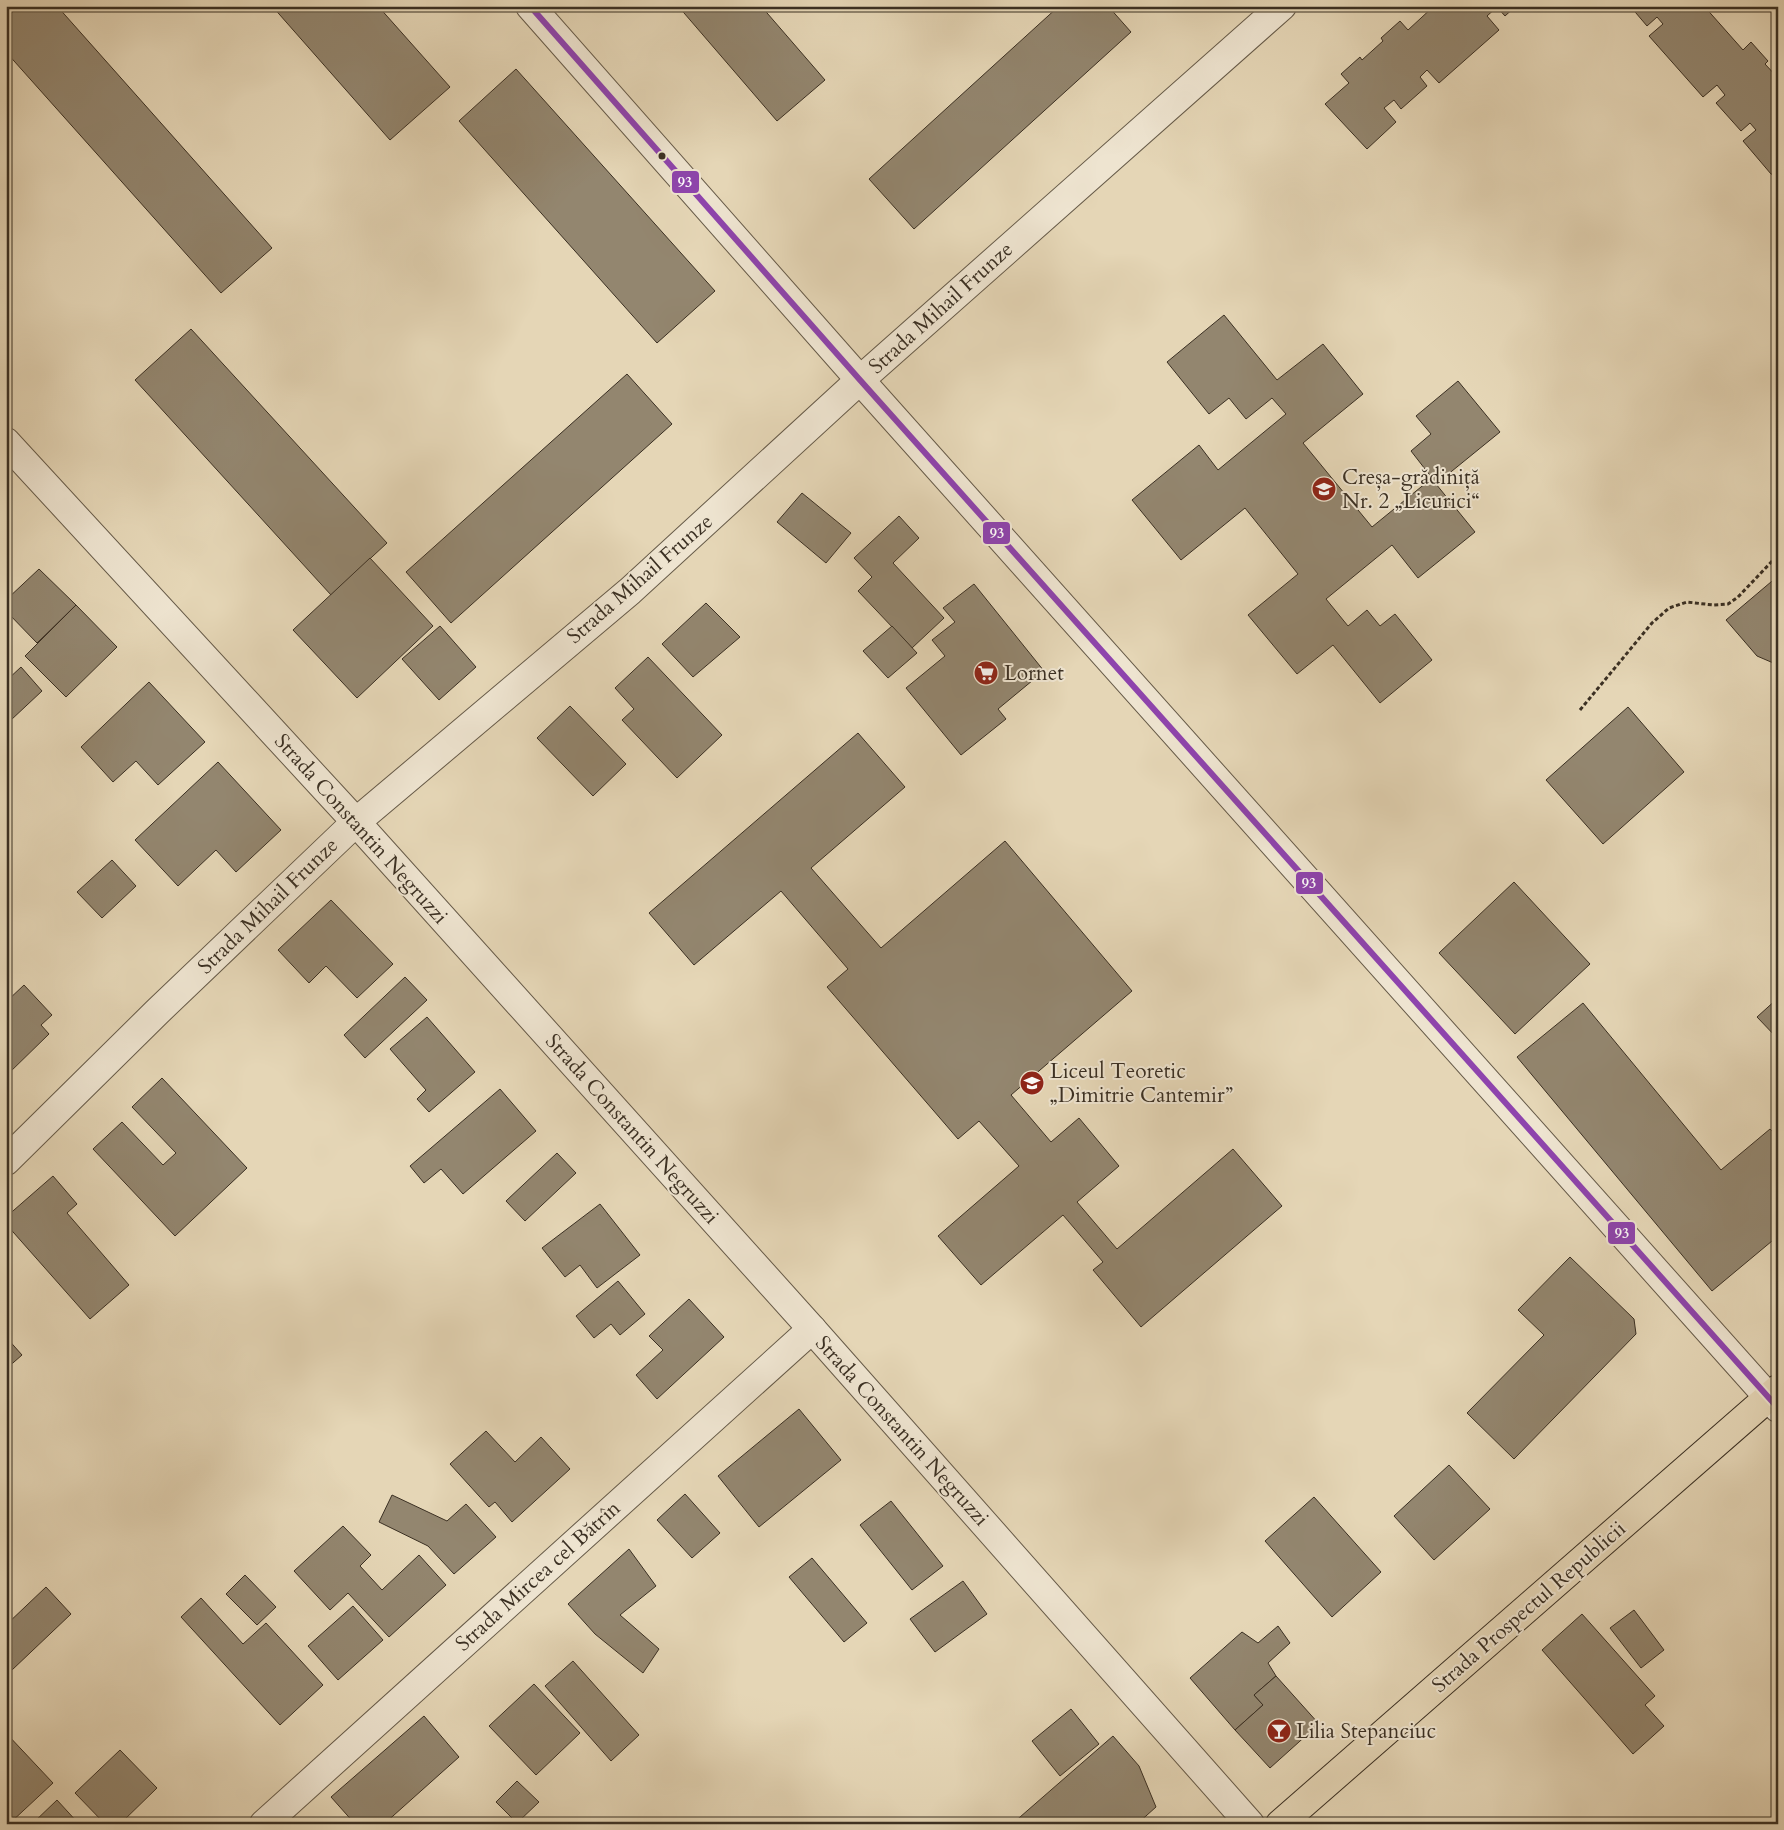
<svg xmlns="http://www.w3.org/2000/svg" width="1784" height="1830" font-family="Cardo,serif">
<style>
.building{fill:#93866f;stroke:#3b3023}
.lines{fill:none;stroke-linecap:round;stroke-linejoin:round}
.minor-casing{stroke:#665a48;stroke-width:30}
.major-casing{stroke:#3b3023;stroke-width:30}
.path{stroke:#3b3023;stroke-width:3;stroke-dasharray:4 2.5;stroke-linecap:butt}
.minor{stroke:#eee4d0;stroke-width:28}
.major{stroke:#e5d6b6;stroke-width:28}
.bus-1-casing{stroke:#eee4d0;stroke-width:10}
.bus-1{stroke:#8e44ad;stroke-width:6}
.bus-dot{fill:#3b3023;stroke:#eee4d0;stroke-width:2}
.labels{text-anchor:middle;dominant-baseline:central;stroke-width:4;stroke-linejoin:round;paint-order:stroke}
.street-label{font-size:21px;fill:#3b3023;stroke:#eee4d0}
.poi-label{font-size:21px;fill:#3b3023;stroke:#eee4d0;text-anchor:start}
.line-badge{stroke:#eee4d0;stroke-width:2}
.badge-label{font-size:14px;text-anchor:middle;font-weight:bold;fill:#fff}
</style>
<rect width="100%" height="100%" fill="#e5d6b6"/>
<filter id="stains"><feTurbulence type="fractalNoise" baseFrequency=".004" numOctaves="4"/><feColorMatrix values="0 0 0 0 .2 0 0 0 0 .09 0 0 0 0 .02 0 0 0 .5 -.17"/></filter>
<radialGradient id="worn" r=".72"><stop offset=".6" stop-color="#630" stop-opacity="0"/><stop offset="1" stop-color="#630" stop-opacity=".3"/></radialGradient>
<!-- building -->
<g class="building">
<path d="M 6,6 L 57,6 L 272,248 L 221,293 L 6,52 Z"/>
<path d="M 272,6 L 378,6 L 450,87 L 390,140 Z"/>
<path d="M 678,6 L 761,6 L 825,80 L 777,121 Z"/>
<path d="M 1059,6 L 1108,6 L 1131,32 L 914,229 L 869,179 Z"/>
<path d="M 1434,6 L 1516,6 L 1505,16 L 1497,7 L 1487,16 L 1499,30 L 1439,83 L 1427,70 L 1420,77 L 1427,86 L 1401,109 L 1394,100 L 1384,108 L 1396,122 L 1367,149 L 1325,104 L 1349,83 L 1341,74 L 1360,57 L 1362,60 L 1383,41 L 1381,38 L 1400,21 L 1408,30 Z"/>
<path d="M 1630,6 L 1704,6 L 1743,50 L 1751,42 L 1768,61 L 1765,64 L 1778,78 L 1778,167 L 1771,174 L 1743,141 L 1756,130 L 1750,123 L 1741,131 L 1716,103 L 1725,95 L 1717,85 L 1703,97 L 1649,36 L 1663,24 L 1657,17 L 1647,26 Z"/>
<path d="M 516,69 L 715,291 L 657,343 L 459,121 Z"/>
<path d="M 1778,167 L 1778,181 L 1771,174 Z"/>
<path d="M 1224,315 L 1277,380 L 1323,344 L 1363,394 L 1303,443 L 1372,527 L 1432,478 L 1411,451 L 1431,434 L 1416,416 L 1458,381 L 1500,432 L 1436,484 L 1475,532 L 1418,578 L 1392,545 L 1326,599 L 1348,626 L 1367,610 L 1380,626 L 1395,614 L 1432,660 L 1380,703 L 1333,645 L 1297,674 L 1248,615 L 1298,574 L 1245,508 L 1181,560 L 1132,500 L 1199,445 L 1218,470 L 1286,414 L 1272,398 L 1246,419 L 1229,398 L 1209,414 L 1167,362 Z"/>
<path d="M 191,329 L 387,543 L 331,595 L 135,380 Z"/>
<path d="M 627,374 L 672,424 L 451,623 L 406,572 Z"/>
<path d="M 802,493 L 851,533 L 826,563 L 777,522 Z"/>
<path d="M 899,516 L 919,538 L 893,563 L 944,618 L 912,648 L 858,591 L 872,577 L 854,558 Z"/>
<path d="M 370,558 L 433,626 L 357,698 L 293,630 Z"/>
<path d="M 39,569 L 76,605 L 37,643 L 6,611 L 6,600 Z"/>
<path d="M 1778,576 L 1778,665 L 1757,656 L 1726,620 Z"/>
<path d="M 974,584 L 1044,671 L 998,709 L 1006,719 L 961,755 L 906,688 L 945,656 L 932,640 L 955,622 L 943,608 Z"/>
<path d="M 706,603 L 740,637 L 693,677 L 662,644 Z"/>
<path d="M 76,605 L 117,647 L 66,697 L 25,656 Z"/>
<path d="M 440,626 L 476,667 L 439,700 L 402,659 Z"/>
<path d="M 892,626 L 917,653 L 888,678 L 863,651 Z"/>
<path d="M 648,657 L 722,735 L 677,778 L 622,720 L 634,709 L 615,688 Z"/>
<path d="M 21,667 L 42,691 L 11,720 L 6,715 L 6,681 Z"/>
<path d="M 149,682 L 205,742 L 158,785 L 136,761 L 113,782 L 81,747 Z"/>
<path d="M 570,706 L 626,764 L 593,796 L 537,738 Z"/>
<path d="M 1628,707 L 1684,772 L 1603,844 L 1546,780 Z"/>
<path d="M 858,733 L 905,787 L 811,868 L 881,948 L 1005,841 L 1132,991 L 1011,1095 L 1051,1142 L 1079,1118 L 1119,1166 L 1077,1202 L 1117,1249 L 1233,1149 L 1282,1206 L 1141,1327 L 1093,1270 L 1103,1262 L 1063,1215 L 981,1285 L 938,1236 L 1019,1166 L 979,1121 L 958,1139 L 827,987 L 848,969 L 781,891 L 694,965 L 649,913 Z"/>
<path d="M 218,762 L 281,830 L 236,872 L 216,850 L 178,886 L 135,840 Z"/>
<path d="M 112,860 L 136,886 L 102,918 L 77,892 Z"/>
<path d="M 1514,882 L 1590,964 L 1515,1034 L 1439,953 Z"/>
<path d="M 331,900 L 393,964 L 357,998 L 326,966 L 309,983 L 278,950 Z"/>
<path d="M 405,977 L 427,1000 L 365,1058 L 344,1035 Z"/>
<path d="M 24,985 L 52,1015 L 41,1025 L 49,1034 L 8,1074 L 6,1073 L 6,1002 Z"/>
<path d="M 1778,998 L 1778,1039 L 1757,1017 Z"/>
<path d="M 1583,1003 L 1721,1170 L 1770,1129 L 1778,1137 L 1778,1236 L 1712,1291 L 1517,1057 Z"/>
<path d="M 427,1017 L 475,1072 L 429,1112 L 417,1099 L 426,1090 L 390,1049 Z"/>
<path d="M 162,1078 L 247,1168 L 175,1236 L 93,1149 L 122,1122 L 163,1165 L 176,1153 L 132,1107 Z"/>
<path d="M 500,1089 L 536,1131 L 463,1194 L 441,1169 L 424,1183 L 410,1166 Z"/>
<path d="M 557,1153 L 576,1173 L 525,1221 L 506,1201 Z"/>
<path d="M 53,1176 L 77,1204 L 67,1213 L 129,1285 L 90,1319 L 6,1224 L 6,1217 Z"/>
<path d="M 600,1204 L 640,1255 L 597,1288 L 580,1265 L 565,1277 L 542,1248 Z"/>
<path d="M 1570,1257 L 1634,1319 L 1636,1334 L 1514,1459 L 1467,1413 L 1544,1335 L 1518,1310 Z"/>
<path d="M 618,1281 L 645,1314 L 620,1335 L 611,1324 L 594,1338 L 576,1316 Z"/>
<path d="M 689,1299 L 724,1337 L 657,1399 L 636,1375 L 663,1350 L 649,1336 Z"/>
<path d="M 6,1337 L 22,1355 L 6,1369 Z"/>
<path d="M 799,1409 L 841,1460 L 759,1527 L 718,1476 Z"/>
<path d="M 486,1431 L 515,1462 L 541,1437 L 570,1469 L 512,1522 L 495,1502 L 489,1507 L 450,1464 Z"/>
<path d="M 1449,1465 L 1490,1509 L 1434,1560 L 1394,1516 Z"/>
<path d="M 685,1494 L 720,1533 L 692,1558 L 657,1520 Z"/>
<path d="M 392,1495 L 447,1521 L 466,1504 L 496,1537 L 454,1574 L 428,1546 L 379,1522 Z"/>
<path d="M 1314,1497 L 1381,1572 L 1332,1617 L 1265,1541 Z"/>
<path d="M 891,1501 L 943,1566 L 912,1590 L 860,1525 Z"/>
<path d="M 343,1526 L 371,1555 L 360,1566 L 382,1590 L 419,1555 L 446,1585 L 389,1637 L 348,1593 L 330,1610 L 294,1571 Z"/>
<path d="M 629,1549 L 656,1586 L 620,1615 L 659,1649 L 643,1673 L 595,1634 L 568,1604 Z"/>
<path d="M 812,1558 L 867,1623 L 844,1642 L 789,1577 Z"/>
<path d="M 245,1575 L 276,1607 L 257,1625 L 226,1594 Z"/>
<path d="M 963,1581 L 987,1614 L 935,1652 L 910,1619 Z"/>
<path d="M 46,1587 L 71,1614 L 12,1670 L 6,1664 L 6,1625 Z"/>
<path d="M 201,1598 L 243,1644 L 266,1623 L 323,1685 L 280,1725 L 181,1617 Z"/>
<path d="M 353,1606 L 383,1640 L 338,1680 L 308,1646 Z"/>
<path d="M 1634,1610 L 1664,1650 L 1641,1668 L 1610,1628 Z"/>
<path d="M 1582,1614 L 1655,1696 L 1645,1705 L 1664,1726 L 1633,1754 L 1542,1650 Z"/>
<path d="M 1278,1626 L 1290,1643 L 1268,1663 L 1276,1676 L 1254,1695 L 1263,1705 L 1235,1730 L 1190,1678 L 1242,1632 L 1258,1643 Z"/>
<path d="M 573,1661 L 639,1735 L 611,1761 L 545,1686 Z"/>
<path d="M 1276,1676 L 1319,1724 L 1270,1768 L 1235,1730 L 1263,1705 L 1254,1695 Z"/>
<path d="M 534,1684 L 580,1733 L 536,1775 L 489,1726 Z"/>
<path d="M 1071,1709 L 1099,1744 L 1060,1776 L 1032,1741 Z"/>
<path d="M 424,1716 L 459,1757 L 384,1824 L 355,1824 L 331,1797 Z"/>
<path d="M 6,1733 L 53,1783 L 9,1824 L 6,1824 Z"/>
<path d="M 1113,1736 L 1139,1766 L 1156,1807 L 1137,1824 L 1012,1824 Z"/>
<path d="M 120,1750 L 157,1788 L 120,1824 L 105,1824 L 75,1793 Z"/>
<path d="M 517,1781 L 539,1802 L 517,1823 L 496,1802 Z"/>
<path d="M 57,1800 L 79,1824 L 32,1824 Z"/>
</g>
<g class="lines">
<defs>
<g id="minor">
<path d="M 530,6 L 860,380 L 1778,1408"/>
<path d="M 6,442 L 356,822 L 812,1329 L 1250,1824"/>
<path d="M 6,1161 L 157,1012 L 356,822 L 630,591 L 860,380 L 1282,6"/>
<path d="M 264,1824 L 812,1329"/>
</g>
<path id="major" d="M 1280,1824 L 1778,1389"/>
</defs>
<!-- minor casing -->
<use href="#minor" class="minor-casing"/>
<!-- major casing -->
<use href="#major" class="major-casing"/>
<!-- path -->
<path class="path" d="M 1580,710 L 1652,623 L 1669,608 L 1687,602 L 1713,605 L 1728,604 L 1738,597 L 1778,555"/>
<!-- minor -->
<use href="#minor" class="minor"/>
<!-- major -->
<use href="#major" class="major"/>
<defs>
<path id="bus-1" d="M 530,6 L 860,380 L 1778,1408"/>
</defs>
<!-- bus-1 casing -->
<use href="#bus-1" class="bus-1-casing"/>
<!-- bus-1 -->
<use href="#bus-1" class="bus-1"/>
</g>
<!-- icons -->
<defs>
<symbol id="school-disc" viewBox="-11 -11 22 22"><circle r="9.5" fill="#8f2418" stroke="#eee4d0"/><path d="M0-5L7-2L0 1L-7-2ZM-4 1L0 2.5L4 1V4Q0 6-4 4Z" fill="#fff"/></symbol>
<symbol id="supermarket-disc" viewBox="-11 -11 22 22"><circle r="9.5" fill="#8f2418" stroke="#eee4d0"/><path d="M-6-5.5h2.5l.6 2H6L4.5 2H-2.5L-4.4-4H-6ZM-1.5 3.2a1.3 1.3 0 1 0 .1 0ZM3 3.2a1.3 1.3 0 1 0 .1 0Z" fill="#fff"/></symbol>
<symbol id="bar-disc" viewBox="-11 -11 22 22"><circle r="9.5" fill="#8f2418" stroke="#eee4d0"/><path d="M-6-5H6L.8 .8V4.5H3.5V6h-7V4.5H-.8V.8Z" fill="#fff"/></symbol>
</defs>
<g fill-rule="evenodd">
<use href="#school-disc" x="1310" y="475" width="28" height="28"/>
<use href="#supermarket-disc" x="972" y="659" width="28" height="28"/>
<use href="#school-disc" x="1018" y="1069" width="28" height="28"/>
<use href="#bar-disc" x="1265" y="1717" width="28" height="28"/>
</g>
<!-- markers -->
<circle class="bus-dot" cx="662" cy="156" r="4.5"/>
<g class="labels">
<!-- street labels -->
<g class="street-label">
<text transform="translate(941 308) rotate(-42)">Strada Mihail Frunze</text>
<text transform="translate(640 579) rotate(-41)">Strada Mihail Frunze</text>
<text transform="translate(361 829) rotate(48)">Strada Constantin Negruzzi</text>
<text transform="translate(268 906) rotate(-44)">Strada Mihail Frunze</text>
<text transform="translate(632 1129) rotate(48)">Strada Constantin Negruzzi</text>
<text transform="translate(902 1431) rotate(48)">Strada Constantin Negruzzi</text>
<text transform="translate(538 1576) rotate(-42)">Strada Mircea cel Bătrîn</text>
<text transform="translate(1529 1607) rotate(-41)">Strada Prospectul Republicii</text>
</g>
<!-- poi labels -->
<g class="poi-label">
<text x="1342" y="477">Creșa-grădiniță<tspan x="1342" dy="24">Nr. 2 „Licurici“</tspan></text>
<text x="1004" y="673">Lornet</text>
<text x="1050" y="1071">Liceul Teoretic<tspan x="1050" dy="24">„Dimitrie Cantemir”</tspan></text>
<text x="1296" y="1731">Lilia Stepanciuc</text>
</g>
</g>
<g class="line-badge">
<rect x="671" y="170" width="29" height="24" rx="5" fill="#8e44ad"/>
<rect x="982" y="521" width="29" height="24" rx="5" fill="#8e44ad"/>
<rect x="1295" y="871" width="29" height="24" rx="5" fill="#8e44ad"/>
<rect x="1607" y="1221" width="29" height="24" rx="5" fill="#8e44ad"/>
</g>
<g class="badge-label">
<text x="685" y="187">93</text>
<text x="997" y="538">93</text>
<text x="1309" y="888">93</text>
<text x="1622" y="1238">93</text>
</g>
<!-- margin -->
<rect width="1784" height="1830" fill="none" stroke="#e5d6b6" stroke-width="25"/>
<rect x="8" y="8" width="1769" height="1815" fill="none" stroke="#3b3023" stroke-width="2.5"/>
<rect x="12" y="12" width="1759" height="1805" fill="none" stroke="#3b3023"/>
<rect width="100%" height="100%" filter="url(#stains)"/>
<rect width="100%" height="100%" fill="url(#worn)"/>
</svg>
